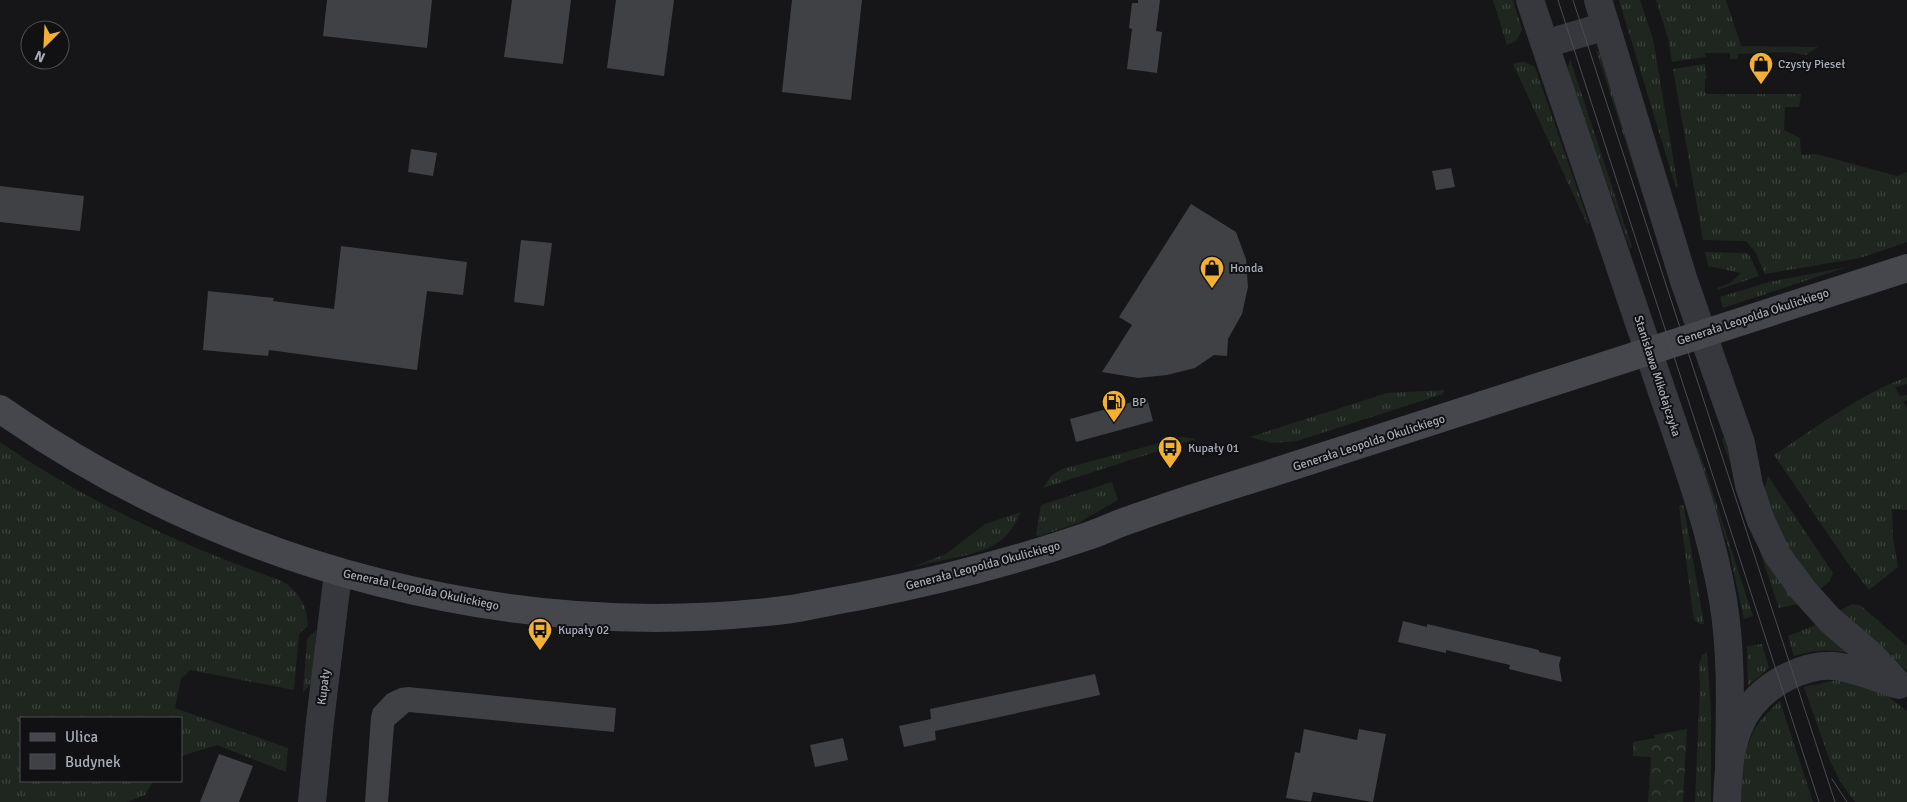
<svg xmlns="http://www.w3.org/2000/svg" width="1907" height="802" font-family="Signika,sans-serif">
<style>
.grass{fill:url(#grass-tufts)}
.forest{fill:url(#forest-crowns)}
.building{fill:#404145}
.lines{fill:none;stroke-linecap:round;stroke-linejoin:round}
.minor{stroke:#37383d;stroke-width:28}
.tertiary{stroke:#37383d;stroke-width:28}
.secondary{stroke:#45474d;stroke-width:28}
.tram{stroke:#4a4c52;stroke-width:1}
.labels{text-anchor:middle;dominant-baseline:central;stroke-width:4;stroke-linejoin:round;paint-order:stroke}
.poi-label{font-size:12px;fill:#a8adb8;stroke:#111113;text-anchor:start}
.street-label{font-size:12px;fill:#a8adb8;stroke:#111113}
</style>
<defs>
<pattern id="grass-tufts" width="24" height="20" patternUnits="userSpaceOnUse" patternTransform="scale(1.25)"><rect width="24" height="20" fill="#1e261f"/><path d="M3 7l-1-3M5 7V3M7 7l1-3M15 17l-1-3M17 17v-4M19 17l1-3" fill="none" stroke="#3c433d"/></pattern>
<pattern id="forest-crowns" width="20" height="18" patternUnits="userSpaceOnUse" patternTransform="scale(1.25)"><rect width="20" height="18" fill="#1e261f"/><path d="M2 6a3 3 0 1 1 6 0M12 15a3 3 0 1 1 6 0" fill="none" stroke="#3c433d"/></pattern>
</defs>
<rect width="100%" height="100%" fill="#161618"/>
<!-- grass -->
<g class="grass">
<path d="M 1493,0 L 1513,0 L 1522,30 L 1516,41 L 1507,45 Z"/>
<path d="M 1619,0 L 1640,0 L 1653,39 L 1678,187 L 1676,188 Z"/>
<path d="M 1656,0 L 1726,0 L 1741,46 L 1818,47 L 1806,55 L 1788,52 L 1738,54 L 1738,59 L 1730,59 L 1730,53 L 1705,53 L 1706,57 L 1672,62 L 1668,38 Z"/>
<path d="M 1596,50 L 1600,52 L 1657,239 Z"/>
<path d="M 1570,59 L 1632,247 L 1630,248 L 1570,79 L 1568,67 Z"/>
<path d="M 1520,62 L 1525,62 L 1535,67 L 1589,223 L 1587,224 L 1513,64 Z"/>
<path d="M 1705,64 L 1707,79 L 1705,79 L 1705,93 L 1708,94 L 1801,94 L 1799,107 L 1785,107 L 1784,130 L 1800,138 L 1801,155 L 1816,154 L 1897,176 L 1907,172 L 1907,242 L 1860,258 L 1765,274 L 1756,253 L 1746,241 L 1703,240 L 1673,69 Z"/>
<path d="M 1705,252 L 1747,253 L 1750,256 L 1759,276 L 1717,290 L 1717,288 L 1730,283 L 1741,273 L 1708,266 Z"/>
<path d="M 1847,267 L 1723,308 L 1720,297 L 1769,282 Z"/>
<path d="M 1907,377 L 1907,384 L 1895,387 L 1900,396 L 1907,395 L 1907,400 L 1903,401 L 1907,408 L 1907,510 L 1892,509 L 1893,539 L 1898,567 L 1869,590 L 1847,562 L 1774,455 C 1817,427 1859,395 1907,377 Z"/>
<path d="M 1444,390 L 1443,394 L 1297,441 L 1272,443 L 1250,437 L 1387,393 Z"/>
<path d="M 1182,437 L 1196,439 L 1043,488 L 1051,476 L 1062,469 Z"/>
<path d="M 1724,438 L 1755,529 L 1802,603 L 1779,608 L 1722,439 Z"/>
<path d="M 0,442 C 87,502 183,546 282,581 C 299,591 308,607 308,626 L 299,634 L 294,690 L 190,670 L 181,679 L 175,708 L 288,748 L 286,772 L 217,745 L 181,756 L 181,718 L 21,718 L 21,781 L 153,781 L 145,795 L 127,802 L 0,802 Z"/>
<path d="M 1698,447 L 1753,616 L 1744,619 L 1728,546 L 1696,448 Z"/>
<path d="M 1768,476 L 1833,573 L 1830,581 L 1818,591 L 1791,554 L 1763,495 Z"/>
<path d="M 1112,482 L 1118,500 L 1078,523 L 1040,536 L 1036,535 L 1041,505 Z"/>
<path d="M 1683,505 L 1685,514 L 1704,624 L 1700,624 L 1694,620 L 1692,606 L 1679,506 Z"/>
<path d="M 1021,512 C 1007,544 990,550 958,557 C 943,560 927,564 912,567 L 946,554 L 985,524 Z"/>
<path d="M 1852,604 L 1860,605 L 1907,646 L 1907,671 L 1837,612 Z"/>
<path d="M 1821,623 L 1862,657 C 1834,649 1823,648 1794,656 L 1788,636 Z"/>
<path d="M 316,630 L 313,681 L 303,693 L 307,639 Z"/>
<path d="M 1762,644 L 1769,668 L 1748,686 L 1747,646 Z"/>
<path d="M 1707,652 L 1711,711 L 1711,802 L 1695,802 L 1700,686 L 1699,665 L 1702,655 Z"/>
<path d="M 1841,680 L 1883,693 L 1907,711 L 1907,802 L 1855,802 L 1841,783 L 1830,761 L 1804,687 L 1832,681 Z"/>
<path d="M 1780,701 L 1813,802 L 1741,802 C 1743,757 1743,732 1780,701 Z"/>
</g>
<!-- forest -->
<path class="forest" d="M 1687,729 L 1683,802 L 1648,802 L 1651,757 L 1633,756 L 1633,742 L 1655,738 L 1654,735 Z"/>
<!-- building -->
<g class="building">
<path d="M 327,0 L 432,0 L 427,48 L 323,36 Z"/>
<path d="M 512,0 L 571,0 L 563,64 L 504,57 Z"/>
<path d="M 616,0 L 674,0 L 664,76 L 607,68 Z"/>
<path d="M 792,0 L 862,0 L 851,100 L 782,92 Z"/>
<path d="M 1138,0 L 1160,0 L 1156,31 L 1162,32 L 1157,73 L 1127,69 L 1132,29 L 1129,28 L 1132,3 L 1138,3 Z"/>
<path d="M 411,149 L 437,153 L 433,176 L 408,172 Z"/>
<path d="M 1451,168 L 1455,187 L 1436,190 L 1432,171 Z"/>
<path d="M 0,186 L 84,196 L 80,231 L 0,222 Z"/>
<path d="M 1191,204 L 1236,232 L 1246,259 L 1248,287 L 1242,314 L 1228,339 L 1227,356 L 1214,355 L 1195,368 L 1167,375 L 1138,378 L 1102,372 L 1132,325 L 1119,317 Z"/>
<path d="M 521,240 L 552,243 L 544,306 L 514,302 Z"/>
<path d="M 341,246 L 467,262 L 463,295 L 427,291 L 417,370 L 269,350 L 268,356 L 203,350 L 208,291 L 274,298 L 273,301 L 334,309 Z"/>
<path d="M 1147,398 L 1153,421 L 1076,442 L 1070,419 Z"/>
<path d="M 1403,621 L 1427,627 L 1427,624 L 1539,650 L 1539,652 L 1561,657 L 1559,665 L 1562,682 L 1509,669 L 1510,665 L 1446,650 L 1446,653 L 1398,642 Z"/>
<path d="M 1095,674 L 1100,695 L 935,731 L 936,740 L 904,747 L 899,726 L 931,719 L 930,709 Z"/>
<path d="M 408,687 L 616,708 L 614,732 L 409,712 L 394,725 L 388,802 L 365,802 L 371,717 L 373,709 L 387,694 L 400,688 Z"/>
<path d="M 1304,729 L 1357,740 L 1359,729 L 1386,734 L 1373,802 L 1313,792 L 1311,802 L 1286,798 L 1295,752 L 1300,753 Z"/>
<path d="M 843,738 L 848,760 L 815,767 L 810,745 Z"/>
<path d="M 219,754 L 253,766 L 239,802 L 200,802 Z"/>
</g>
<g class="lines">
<!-- minor -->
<path class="minor" d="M 312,802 L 320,721 L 338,573"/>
<!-- tertiary -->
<g class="tertiary">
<path d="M 1530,0 C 1571,125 1615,249 1656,374 C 1681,448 1710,523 1723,600 C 1732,654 1730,709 1729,763"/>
<path d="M 1598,0 L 1684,281 L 1741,443 L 1749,485 L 1761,521 L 1778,556 L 1803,590 L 1830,620 L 1872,656 L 1899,685"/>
<path d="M 1545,44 L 1606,26"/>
<path d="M 1727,802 C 1729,747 1734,703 1789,676 C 1802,670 1818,665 1833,666 C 1854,668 1875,677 1895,684"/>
</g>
<!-- secondary -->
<path class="secondary" d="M 0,409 C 227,568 516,645 792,609 C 815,605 838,600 861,596 C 937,581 1012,562 1085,537 C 1101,532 1116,524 1132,519 C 1173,504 1214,491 1256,478 C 1473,409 1690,337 1907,268"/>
<!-- tram -->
<g class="tram">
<path d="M 1558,0 L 1819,802"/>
<path d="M 1573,0 L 1835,802"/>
<path d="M 1832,779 L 1847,802"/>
</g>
</g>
<!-- icons -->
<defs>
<symbol id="shop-pin" viewBox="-11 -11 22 30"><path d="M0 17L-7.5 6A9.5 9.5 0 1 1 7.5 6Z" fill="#f2b134" stroke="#111113"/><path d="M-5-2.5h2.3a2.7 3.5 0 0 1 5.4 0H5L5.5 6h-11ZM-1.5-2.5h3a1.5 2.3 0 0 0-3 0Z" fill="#111"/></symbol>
<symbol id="fuel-pin" viewBox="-11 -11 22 30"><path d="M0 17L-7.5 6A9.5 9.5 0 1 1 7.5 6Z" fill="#f2b134" stroke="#111113"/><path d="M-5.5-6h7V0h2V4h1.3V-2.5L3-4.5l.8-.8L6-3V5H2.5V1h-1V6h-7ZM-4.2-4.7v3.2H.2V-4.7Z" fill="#111"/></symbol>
<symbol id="bus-pin" viewBox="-11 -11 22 30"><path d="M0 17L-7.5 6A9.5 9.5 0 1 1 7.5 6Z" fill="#f2b134" stroke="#111113"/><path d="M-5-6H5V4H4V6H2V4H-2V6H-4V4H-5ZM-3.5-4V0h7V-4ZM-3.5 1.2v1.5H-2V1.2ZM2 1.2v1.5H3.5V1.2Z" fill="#111"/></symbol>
</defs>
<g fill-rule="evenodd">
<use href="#shop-pin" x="1747" y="50" width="28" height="38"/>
<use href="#shop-pin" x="1198" y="254" width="28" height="38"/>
<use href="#fuel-pin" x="1100" y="388" width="28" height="38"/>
<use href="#bus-pin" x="1156" y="434" width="28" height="38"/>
<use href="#bus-pin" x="526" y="616" width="28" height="38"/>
</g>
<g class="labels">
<!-- poi labels -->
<g class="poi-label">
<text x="1778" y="64">Czysty Pieseł</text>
<text x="1230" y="268">Honda</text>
<text x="1132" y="402">BP</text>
<text x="1188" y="448">Kupały 01</text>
<text x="558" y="630">Kupały 02</text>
</g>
<!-- street labels -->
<g class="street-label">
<text transform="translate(1753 317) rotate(-18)">Generała Leopolda Okulickiego</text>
<text transform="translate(1657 376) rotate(72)">Stanisława Mikołajczyka</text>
<text transform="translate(1369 443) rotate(-18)">Generała Leopolda Okulickiego</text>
<text transform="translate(983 566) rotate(-15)">Generała Leopolda Okulickiego</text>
<text transform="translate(421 590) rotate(12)">Generała Leopolda Okulickiego</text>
<text transform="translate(324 687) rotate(-83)">Kupały</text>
</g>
</g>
<!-- legend -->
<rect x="20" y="717" width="162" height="65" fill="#111113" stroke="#4d4f55"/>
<rect x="30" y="733" width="25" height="8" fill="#45474d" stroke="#4d4f55"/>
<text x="65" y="742" font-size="15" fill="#a8adb8">Ulica</text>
<rect x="30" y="754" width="25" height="15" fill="#404145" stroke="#4d4f55"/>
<text x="65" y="767" font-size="15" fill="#a8adb8">Budynek</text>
<!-- north arrow -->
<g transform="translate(45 45) rotate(204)"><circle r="24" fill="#111113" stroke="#4d4f55"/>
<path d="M0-4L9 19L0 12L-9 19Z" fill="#f2b134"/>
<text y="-8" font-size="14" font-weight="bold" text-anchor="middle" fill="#a8adb8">N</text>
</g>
</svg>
